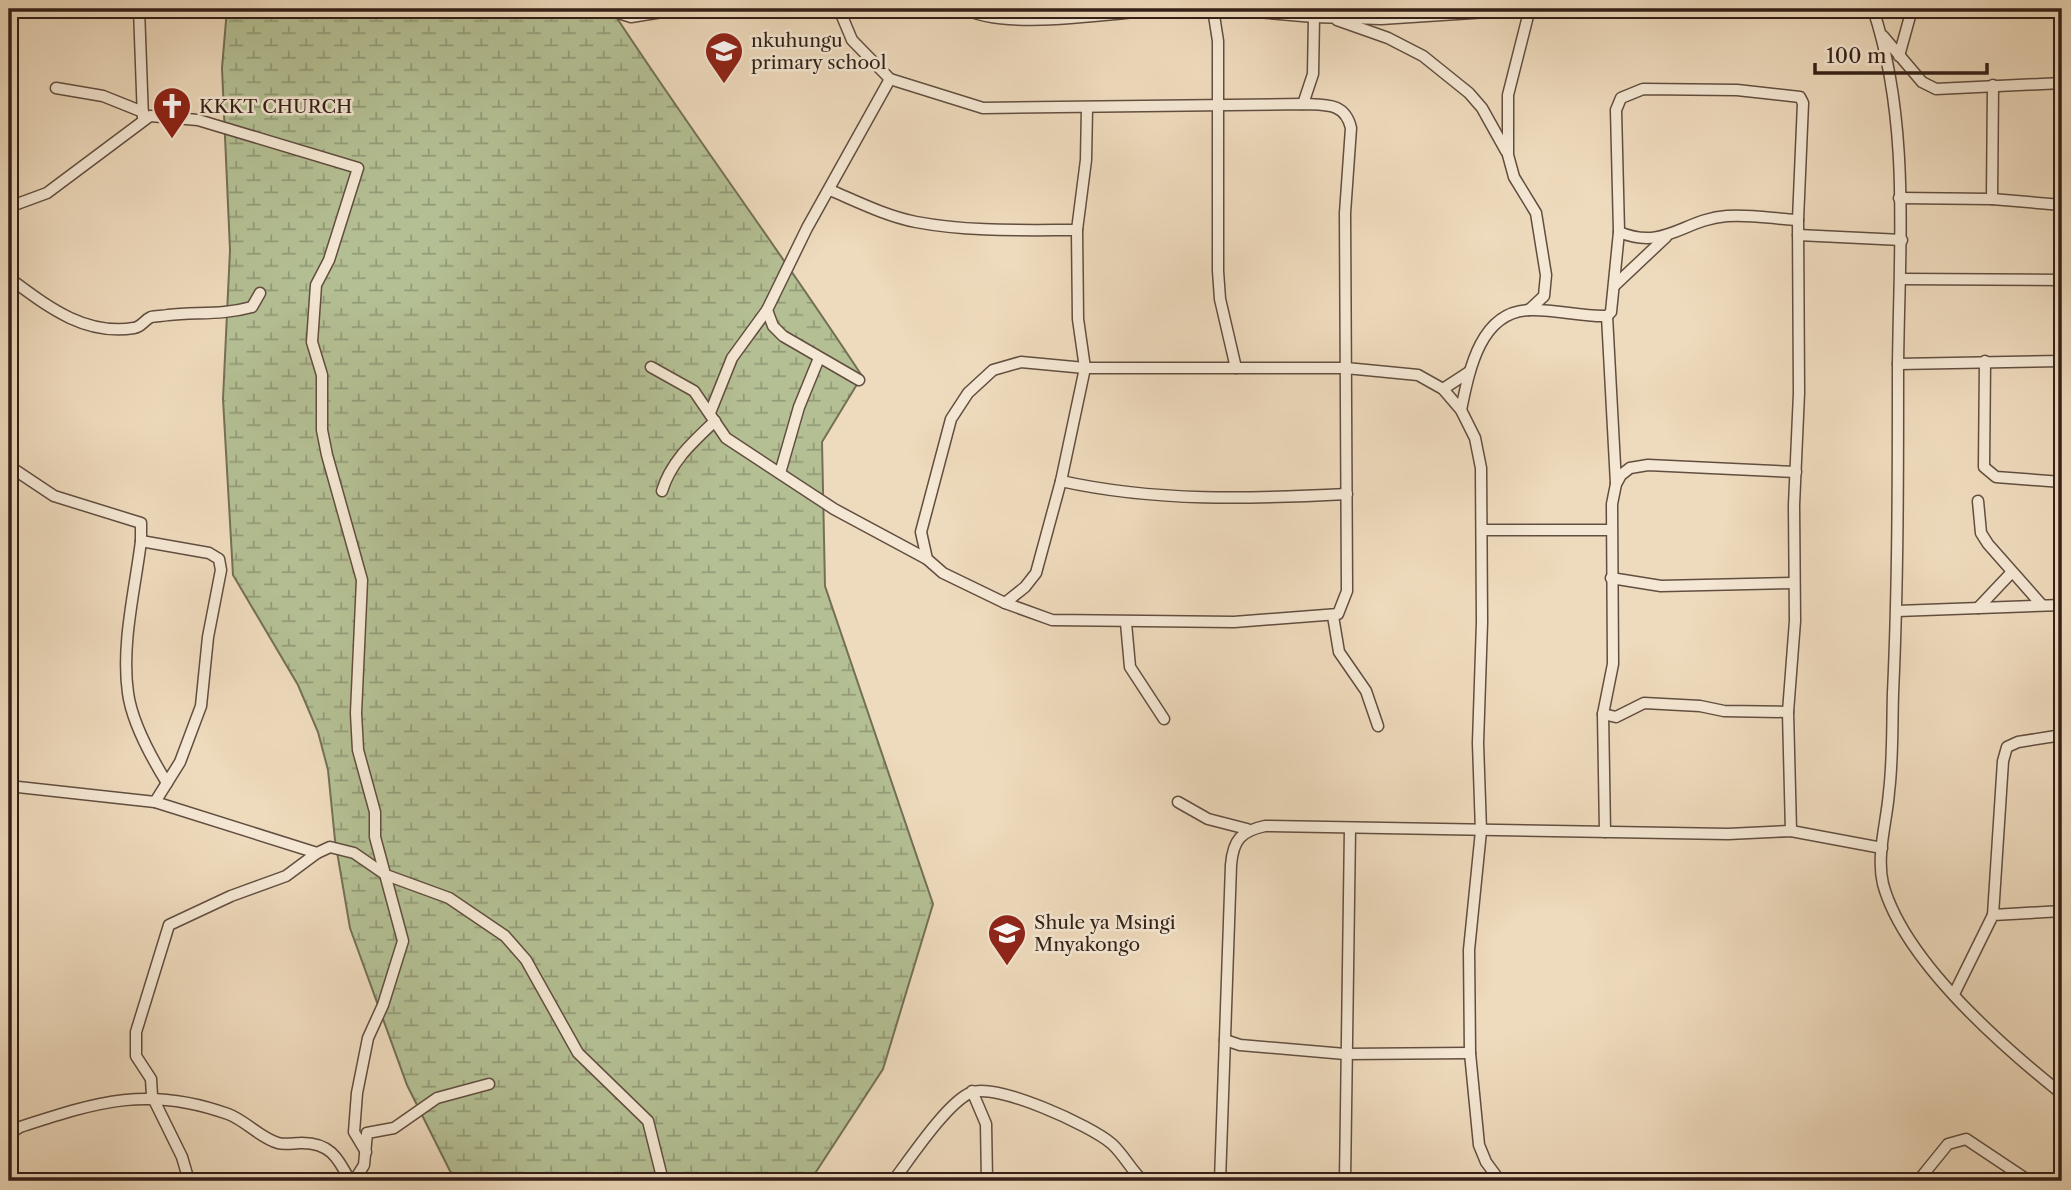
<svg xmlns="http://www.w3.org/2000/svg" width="2071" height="1190" font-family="'Libre Caslon Text',serif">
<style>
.wetland{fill:url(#wetland-marsh);stroke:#747056;stroke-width:2}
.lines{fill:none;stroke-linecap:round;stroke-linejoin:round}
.minor-casing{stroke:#624e40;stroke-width:13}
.minor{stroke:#f4e7d3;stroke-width:10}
.labels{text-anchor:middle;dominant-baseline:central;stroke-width:5;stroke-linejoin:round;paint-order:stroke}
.poi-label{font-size:19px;fill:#331f17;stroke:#f4e7d3;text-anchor:start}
</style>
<defs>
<pattern id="wetland-marsh" width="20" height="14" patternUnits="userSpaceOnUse" patternTransform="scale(1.75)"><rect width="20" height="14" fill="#b4c094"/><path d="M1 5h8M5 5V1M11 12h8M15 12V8" fill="none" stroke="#939b78"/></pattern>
</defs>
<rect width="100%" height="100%" fill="#eedabc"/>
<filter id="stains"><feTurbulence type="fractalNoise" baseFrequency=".00286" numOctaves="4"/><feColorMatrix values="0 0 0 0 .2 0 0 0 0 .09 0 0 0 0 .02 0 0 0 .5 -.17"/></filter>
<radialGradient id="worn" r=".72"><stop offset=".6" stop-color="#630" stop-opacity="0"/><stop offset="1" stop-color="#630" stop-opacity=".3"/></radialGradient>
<!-- wetland -->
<path class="wetland" d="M 227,9 L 611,9 C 692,133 781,252 862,376 L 822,442 L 825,586 L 933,904 L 883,1069 L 810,1181 L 455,1181 L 407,1085 L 350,928 L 335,840 L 328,770 L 318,732 L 298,685 L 233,575 L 223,399 L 230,250 L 222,68 Z"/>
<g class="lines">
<defs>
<g id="minor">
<path d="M 139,9 L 143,119"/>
<path d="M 606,9 L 631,17 L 681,9"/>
<path d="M 839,9 L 852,40 L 890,79 L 983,108 L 1303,104 C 1325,105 1345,102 1351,128 L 1345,213 L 1347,591 L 1338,614 L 1234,622 L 1052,620 L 1005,603 L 943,573 L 927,559 L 921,532 L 951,419 L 968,393 L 993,370 L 1021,362 L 1085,368 L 1346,368 L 1418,375 L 1443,389 L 1461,410 L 1475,438 L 1481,468 L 1482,622 L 1478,743 L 1481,831 L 1469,950 L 1470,1053 L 1479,1145 L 1486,1162 L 1500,1181"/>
<path d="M 966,9 C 1003,31 1118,13 1163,9"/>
<path d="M 1213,9 L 1218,41 L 1218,271 L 1220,299 L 1236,368"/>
<path d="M 1222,9 L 1314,17 L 1381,19 L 1533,9"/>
<path d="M 1873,9 C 1911,123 1899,249 1898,367 C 1898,476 1898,584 1893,693 C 1892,726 1893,759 1889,792 C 1887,821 1876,855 1883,884 C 1904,961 2002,1046 2062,1094"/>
<path d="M 1337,20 L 1388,38 L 1423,56 L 1469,93 L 1482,108 L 1506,151"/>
<path d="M 1883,36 L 1922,82 L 1936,89 L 2062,83"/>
<path d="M 1899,56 L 1912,9"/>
<path d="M 56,88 L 103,96 L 143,112"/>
<path d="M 1303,104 L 1313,74 L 1314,17"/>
<path d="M 830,190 C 858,202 886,216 916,222 C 969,232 1024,230 1077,230"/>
<path d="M 1899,198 L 1992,199 L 2062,205"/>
<path d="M 1992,199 L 1993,85"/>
<path d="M 9,207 L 47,193 L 150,116 L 198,120 L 358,168 L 329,260 L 316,285 L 312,342 L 322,375 L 322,430 L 327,455 L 362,580 L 356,713 L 358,750 L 375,812 L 375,837 L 403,941 L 383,1005 L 368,1038 L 357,1093 L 354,1132 L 366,1152"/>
<path d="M 1619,232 C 1665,251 1684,219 1727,216 C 1750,214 1775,219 1798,220"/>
<path d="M 1798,235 L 1902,240"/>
<path d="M 9,278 C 47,306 84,336 134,328 C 142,327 144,320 151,317 C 156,316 163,316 168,315 C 198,312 223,315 252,307 L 260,293"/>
<path d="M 1901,279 L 2062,280"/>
<path d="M 1614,286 L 1666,237"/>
<path d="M 1529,310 L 1544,296 L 1546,275 L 1536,213 L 1514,177 L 1508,155 L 1508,95 L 1529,12"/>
<path d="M 1607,316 L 1616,484"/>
<path d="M 1985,361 L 1984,467 L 1996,477 L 2062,482"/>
<path d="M 1898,364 L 2062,361"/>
<path d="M 651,367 L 694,391 L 726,438 L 834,509 L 927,559"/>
<path d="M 859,380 L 783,336 L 773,326 L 767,310 L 807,228 L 890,79"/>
<path d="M 1443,389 L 1469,372"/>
<path d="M 1461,410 C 1469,371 1480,311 1530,310 C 1556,309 1581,317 1607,316 L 1611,312 L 1619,232 L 1616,110 L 1621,98 L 1643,89 L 1737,90 L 1800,97 L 1803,103 L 1798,220 L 1799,393 L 1794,505 L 1795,621 L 1788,712 L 1791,831"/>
<path d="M 710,413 L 732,358 L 767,310"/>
<path d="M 9,466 L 54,496 L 141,523 L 141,541 C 135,590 121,644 128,693 C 132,723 151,757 167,783"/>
<path d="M 780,473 L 799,407 L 819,358"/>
<path d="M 1061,481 C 1156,502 1251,499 1347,494"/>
<path d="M 662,491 C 671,461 693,442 715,421"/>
<path d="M 1978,501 L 1981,533 L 1988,544 L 2041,604"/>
<path d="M 1483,530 L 1610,530"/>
<path d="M 141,541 L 209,553 L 219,559 L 221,570 L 208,637 L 201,706 L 180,762 L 155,802"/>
<path d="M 1611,578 L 1661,586 L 1794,583"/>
<path d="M 1005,603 L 1025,587 L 1036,573 L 1061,481 L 1085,368 L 1078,319 L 1077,230 L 1086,160 L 1087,108"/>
<path d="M 1978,608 L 2012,572"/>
<path d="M 1897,611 L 2062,605"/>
<path d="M 1333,616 L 1339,652 L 1366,691 L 1378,726"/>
<path d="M 1126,623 L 1130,667 L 1164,719"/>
<path d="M 1603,714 L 1616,717 L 1644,703 L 1700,706 L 1724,711 L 1788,712"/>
<path d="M 9,786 L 155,802 L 317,853 L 330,847 L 354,853 L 386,875 L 449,898 L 505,936 L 526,960 L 578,1053 L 648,1121 L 663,1181"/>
<path d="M 1178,802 L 1208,819 L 1247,829"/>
<path d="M 1605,832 L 1603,714 L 1613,664 L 1612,504 L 1616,484 L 1621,475 L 1630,468 L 1648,465 L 1796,472"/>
<path d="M 1993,915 L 2003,761 L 2007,747 L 2018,742 L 2062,735"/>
<path d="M 1954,994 L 1993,915 L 2062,911"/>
<path d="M 1225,1040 L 1240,1045 L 1345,1054 L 1470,1053"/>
<path d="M 972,1091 L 986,1124 L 987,1181"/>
<path d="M 9,1134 L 20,1127 C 97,1102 148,1085 228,1114 C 245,1120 260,1138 278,1143 C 284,1145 294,1143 300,1143 C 329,1142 338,1157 350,1181"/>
<path d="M 189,1181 L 182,1157 L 152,1096 L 151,1079 L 136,1056 L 136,1032 L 169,925 L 231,896 L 286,876 L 317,853"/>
<path d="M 354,1181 L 364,1165 L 367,1133 L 394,1128 L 437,1098 L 489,1084"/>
<path d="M 893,1181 C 910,1159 946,1104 970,1093 C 994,1081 1092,1126 1112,1144 C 1124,1155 1131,1170 1143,1181"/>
<path d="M 1220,1181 L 1231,865 C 1233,840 1241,831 1265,826 L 1728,834 L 1791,831 L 1882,848"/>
<path d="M 1345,1181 L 1350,828"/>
<path d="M 1918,1181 L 1948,1144 L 1966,1139 L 2029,1181"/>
</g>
</defs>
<!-- minor casing -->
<use href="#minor" class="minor-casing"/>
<!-- minor -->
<use href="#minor" class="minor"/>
</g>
<!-- icons -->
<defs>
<symbol id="school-pin" viewBox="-11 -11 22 30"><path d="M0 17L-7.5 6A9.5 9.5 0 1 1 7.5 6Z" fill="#8f2418" stroke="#f4e7d3"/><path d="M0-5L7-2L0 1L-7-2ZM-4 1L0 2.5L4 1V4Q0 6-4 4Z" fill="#fff"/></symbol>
<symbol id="church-pin" viewBox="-11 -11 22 30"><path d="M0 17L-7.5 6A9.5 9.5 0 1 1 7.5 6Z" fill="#8f2418" stroke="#f4e7d3"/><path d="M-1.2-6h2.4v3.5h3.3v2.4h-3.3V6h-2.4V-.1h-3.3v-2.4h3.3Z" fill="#fff"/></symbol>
</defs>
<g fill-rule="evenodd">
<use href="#school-pin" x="702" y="29" width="44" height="60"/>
<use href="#church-pin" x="150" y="84" width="44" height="60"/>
<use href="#school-pin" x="985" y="911" width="44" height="60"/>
</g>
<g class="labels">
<!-- poi labels -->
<g class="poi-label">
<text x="751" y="40">nkuhungu<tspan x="751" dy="22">primary school</tspan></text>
<text x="199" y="106">KKKT CHURCH</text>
<text x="1034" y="922">Shule ya Msingi<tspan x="1034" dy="22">Mnyakongo</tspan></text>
</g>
</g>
<!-- margin -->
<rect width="2071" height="1190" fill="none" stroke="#eedabc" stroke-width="35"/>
<rect x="10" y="10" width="2050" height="1169" fill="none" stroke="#331f17" stroke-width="3.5"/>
<rect x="18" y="18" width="2036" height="1155" fill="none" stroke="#331f17" stroke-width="2"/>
<!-- scale -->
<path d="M1815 63v10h172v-10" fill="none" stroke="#331f17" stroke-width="3.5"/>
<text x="1826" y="63" font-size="21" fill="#331f17" stroke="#f4e7d3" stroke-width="5" paint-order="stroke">100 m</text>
<rect width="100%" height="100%" filter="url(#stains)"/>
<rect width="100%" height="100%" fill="url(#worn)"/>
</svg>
